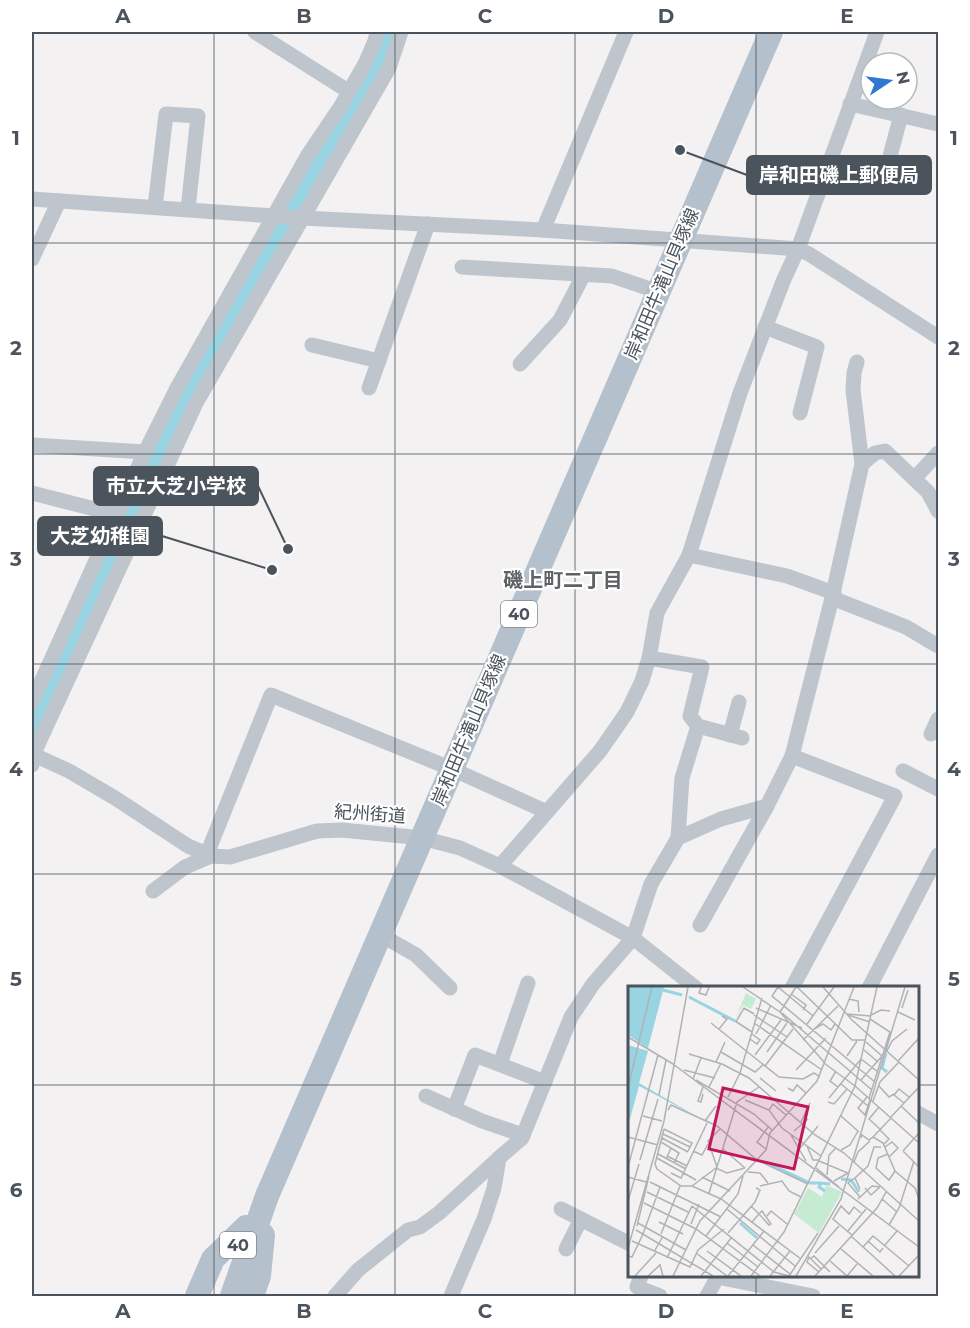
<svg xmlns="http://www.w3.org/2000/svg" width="970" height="1328" font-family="Montserrat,'Noto Sans JP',sans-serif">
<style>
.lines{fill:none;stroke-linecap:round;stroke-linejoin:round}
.river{stroke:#98d4e2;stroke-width:27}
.minor{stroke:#bec5cc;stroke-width:15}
.primary{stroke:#b4c0cc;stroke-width:24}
.grid{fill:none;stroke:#4b545c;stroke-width:1.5;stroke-opacity:0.55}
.labels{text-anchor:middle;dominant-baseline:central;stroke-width:4.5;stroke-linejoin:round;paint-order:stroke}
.shield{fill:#fff;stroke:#81878d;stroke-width:1.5}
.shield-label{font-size:16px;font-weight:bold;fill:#4b545c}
.street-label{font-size:18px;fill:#4b545c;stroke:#fff}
.neighbourhood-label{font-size:20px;font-weight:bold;fill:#5e6165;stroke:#fff}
.inset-river{fill:none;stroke:#98d4e2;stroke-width:3}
.inset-road{fill:none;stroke:#b0b2b5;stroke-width:1.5}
.view{fill:#c2185b;fill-opacity:0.15;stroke:#c2185b;stroke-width:3}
.inset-edge{fill:none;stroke:#4b545c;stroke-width:3}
.leader{fill:none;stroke:#4b545c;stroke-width:2}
.callout-dot{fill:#4b545c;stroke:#fff;stroke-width:2}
.callout{fill:#4b545c;stroke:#4b545c;stroke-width:2}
.callout-label{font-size:20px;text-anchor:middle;font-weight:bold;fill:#fff}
.neatline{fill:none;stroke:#4b545c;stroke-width:2}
.grid-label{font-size:20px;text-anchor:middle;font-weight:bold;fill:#4b545c}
</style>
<rect width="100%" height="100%" fill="#f3f1f1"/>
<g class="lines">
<!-- river -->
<path class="river" d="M 32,727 C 104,574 173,417 255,269 C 299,189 354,116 389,32"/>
<!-- minor -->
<g class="minor">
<path d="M 255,32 L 348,91"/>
<path d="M 850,104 L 938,124"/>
<path d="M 885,175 L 901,115"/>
<path d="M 32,199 L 302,218 L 543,230 L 798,249 L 809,254 L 938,337"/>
<path d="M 155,207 L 166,114 L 198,116 L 188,209"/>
<path d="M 543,230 L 626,32"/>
<path d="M 32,259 L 59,201"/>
<path d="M 462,267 L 612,276 L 659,292"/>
<path d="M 765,327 L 817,347 L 800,413"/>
<path d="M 312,345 L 379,361"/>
<path d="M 520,364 L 560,320 L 584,274"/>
<path d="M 369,388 L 428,224"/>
<path d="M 32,445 L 145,452"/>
<path d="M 862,464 L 875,453 L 885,451 L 928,492 L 938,511"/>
<path d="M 914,479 L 938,453"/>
<path d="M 32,493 L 118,515"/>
<path d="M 689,555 L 787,576 L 834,593"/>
<path d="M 832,598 L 906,627 L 938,646"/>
<path d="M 649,658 L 702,667 L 690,716 L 698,726 L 742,738"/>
<path d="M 32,702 L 145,452 L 176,390 L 308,155 L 341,106 L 366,62 L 375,41 L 377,32"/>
<path d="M 931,734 L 938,719"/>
<path d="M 730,735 L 739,702"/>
<path d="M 32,754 L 69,771 L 115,798 L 188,846 L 211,856 L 230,857 L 317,831 L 342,830 L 422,838 L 460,848 L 500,866 L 633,938 L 696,988"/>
<path d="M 32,765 L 33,755 L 196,403 L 389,68 L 401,32"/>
<path d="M 903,771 L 938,789"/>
<path d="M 678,838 L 682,778 L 698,726"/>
<path d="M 207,854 L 271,695 L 452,769 L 547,812"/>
<path d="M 500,866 L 600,751 L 627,712 L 642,681 L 649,658 L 657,613 L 689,555 L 740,393 L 784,279 L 798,249 L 877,32"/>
<path d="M 153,891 L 185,867 L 211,856"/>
<path d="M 700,925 L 767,806"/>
<path d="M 381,935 L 416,955 L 450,988"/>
<path d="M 792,988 L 895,796 L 792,756"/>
<path d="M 869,988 L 938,855"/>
<path d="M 500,1064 L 528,983"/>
<path d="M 426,1096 L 482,1121 L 523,1135"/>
<path d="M 454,1109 L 475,1055 L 545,1082"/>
<path d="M 918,1113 L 938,1124"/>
<path d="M 561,1209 L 630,1244"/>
<path d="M 566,1249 L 581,1219"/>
<path d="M 641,1276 L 637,1287 L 660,1296"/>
<path d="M 717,1277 L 813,1296"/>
<path d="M 335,1296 L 358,1270 L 408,1230 L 420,1227 L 439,1213 L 499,1158"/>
<path d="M 451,1296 L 484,1219 L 494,1188 L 499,1158 L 522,1138 L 571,1017 L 593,984 L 633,938 L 651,884 L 678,838 L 721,819 L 767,806 L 792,756 L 832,598 L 862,464 L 853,390 L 854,373 L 857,362"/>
<path d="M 707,1296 L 718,1276"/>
</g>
<!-- primary -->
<g class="primary">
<path d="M 197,1296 L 213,1259 L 246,1227"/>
<path d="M 232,1296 L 267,1196 L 771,32"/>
<path d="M 252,1296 L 259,1276 L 263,1235"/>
</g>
</g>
<!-- grid -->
<path class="grid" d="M 214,32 L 214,1296M 395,32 L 395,1296M 575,32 L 575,1296M 756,32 L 756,988M 32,243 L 938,243M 32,454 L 938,454M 32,664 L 938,664M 32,874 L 938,874M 32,1085 L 630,1085M 918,1085 L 938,1085M 756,1276 L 756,1296"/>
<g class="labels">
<!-- shield labels -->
<g class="shield">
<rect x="501" y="601" width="36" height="26" rx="4.5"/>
<rect x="220" y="1232" width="36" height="26" rx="4.5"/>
</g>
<g class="shield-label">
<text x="519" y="614">40</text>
<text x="238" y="1245">40</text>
</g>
<!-- street labels -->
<g class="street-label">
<text transform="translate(662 284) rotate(-67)">岸和田牛滝山貝塚線</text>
<text transform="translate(469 730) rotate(-67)">岸和田牛滝山貝塚線</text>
<text transform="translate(370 814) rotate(4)">紀州街道</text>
</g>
<!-- neighbourhood labels -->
<g class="neighbourhood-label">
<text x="563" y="580">磯上町二丁目</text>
</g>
</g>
<!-- overview -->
<g transform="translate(628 986)">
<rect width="291" height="291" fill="#f3f1f1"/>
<path d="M 118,7 L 128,13 L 123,23 L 115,19 L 107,34 ZM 198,199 L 214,206 L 191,247 L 166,228 L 180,202 L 194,211 Z" fill="#c5ebd3"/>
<path d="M 0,1 L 36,1 L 20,62 L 0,49 ZM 0,59 L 20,65 L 11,97 L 75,134 L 11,100 L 0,140 Z" fill="#98d4e2"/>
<path class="inset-river" d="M 35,4 L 54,9M 61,11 L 107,35M 258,67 L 254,82 L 259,86M 142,178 L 182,197 L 193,197M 213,193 L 223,194 L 231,206M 197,205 L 191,201 L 193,197 L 202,198M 112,237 L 129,252"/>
<path class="inset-road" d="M 73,1 L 71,7 L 78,9 L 81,1M 115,1 L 152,26 L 196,76M 150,1 L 144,10 L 247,96M 150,1 L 185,30M 169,1 L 224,54 L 237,54M 195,1 L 224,34 L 291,94M 163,8 L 178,19 L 175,24M 221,13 L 230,15 L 231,26M 128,22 L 174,42M 274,22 L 280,4M 152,26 L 168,1M 270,26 L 287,34M 154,27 L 244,104M 219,28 L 243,30M 126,29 L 159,51M 220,29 L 242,36M 243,29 L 253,24 L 262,25M 107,35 L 124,46M 108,36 L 116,22 L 126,28M 83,37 L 151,91 L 175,93 L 186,87 L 192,91M 126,37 L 194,84M 179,38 L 206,1M 91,43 L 99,33 L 94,30M 186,43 L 195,38 L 203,44 L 207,38M 128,48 L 143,19M 0,51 L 45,78M 122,53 L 129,58 L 132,54 L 124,48M 175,54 L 210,20M 238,56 L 254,70M 236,64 L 250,76M 259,65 L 264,55 L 279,43M 93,66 L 127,86 L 136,78M 139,66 L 159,37M 61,68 L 94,78 L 121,92 L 187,149 L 216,167 L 291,235M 127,69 L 153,34M 219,70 L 229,55M 270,75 L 291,52M 88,76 L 97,56M 196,77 L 227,100M 45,78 L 291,261M 137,80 L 165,43M 56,84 L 87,92M 168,84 L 198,52M 208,85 L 202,95 L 210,101M 132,92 L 148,105M 65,93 L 73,72M 68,94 L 126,128 L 144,144M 233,94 L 254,70M 213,98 L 240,120M 227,100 L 291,157M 251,100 L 261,111 L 266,108M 81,101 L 93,77M 0,102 L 24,1M 160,102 L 165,105 L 169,99 L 178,107M 75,108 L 73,116 L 70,115 L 75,101M 31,109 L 38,74M 100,111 L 112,87 L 134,12M 239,111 L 230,122 L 237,129 L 242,114M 201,112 L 233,73 L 250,86M 241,112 L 262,46 L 242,33M 117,114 L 141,124 L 154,142 L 193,170M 245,115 L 252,96 L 271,76M 200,116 L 206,118 L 219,103M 276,117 L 266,109 L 271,103 L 281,111M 273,120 L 291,137M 251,121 L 241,133 L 253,144M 40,124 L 43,119 L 89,140 L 129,174 L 180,198M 141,124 L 145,118 L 158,129M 15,130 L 34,135M 213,130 L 231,146M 263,131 L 291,101M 77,135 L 88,120M 173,136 L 182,117M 36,143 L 27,178 L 29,183 L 53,200 L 64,200 L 93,213 L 173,273M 36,143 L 64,157 L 60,165M 252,144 L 261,153 L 256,158M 166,145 L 180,133M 35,148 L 62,161M 163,149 L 178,175M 0,151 L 30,159M 245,151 L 263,132M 34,152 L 60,166M 233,152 L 234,149 L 241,154 L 245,151 L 255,157 L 267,185 L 287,202 L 291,213M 33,156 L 43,162 L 38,173M 179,160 L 185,174 L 191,174M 257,161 L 264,156 L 270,162 L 261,171M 43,162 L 51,167 L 46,177M 95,163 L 117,182M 138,163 L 129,156 L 141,140M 213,164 L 222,159 L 230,145M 65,165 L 74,169 L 80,158M 275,165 L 291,147M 275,165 L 291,181M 168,167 L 190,140M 30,168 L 58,183M 260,168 L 250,172 L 248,182 L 261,194 L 267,185M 39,170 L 59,180M 29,172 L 68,194M 12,174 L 30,113M 191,175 L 220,187 L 206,195M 226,176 L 230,166 L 242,155M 0,181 L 30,69M 89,181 L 80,155 L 92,143M 188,182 L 211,201M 120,186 L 132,187 L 140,197M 43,187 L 53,192 L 79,137M 199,189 L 201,169 L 208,162M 0,191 L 18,196M 74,191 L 102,205M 227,192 L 220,197 L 232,211M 22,196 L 93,231M 64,200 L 88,182 L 99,187 L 117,182M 132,200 L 154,195 L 161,205 L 173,211M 237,202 L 243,209 L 252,201M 232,203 L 227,192 L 240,180 L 246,161 L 253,161M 19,206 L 60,226M 81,207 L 109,116 L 131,101M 230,213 L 244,200 L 252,201M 254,213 L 269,226M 0,215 L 11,178M 16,217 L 68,243 L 132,290M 64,220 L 146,286 L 161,290M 123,220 L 131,228 L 141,239 L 143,238 L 134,225 L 131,228 L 124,236M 99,223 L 167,280M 139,230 L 143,225 L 159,238M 31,236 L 55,248M 10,237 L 58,264M 63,238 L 71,218M 261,239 L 271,222 L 286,175M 9,240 L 21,190M 8,244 L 85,290M 219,246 L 238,223M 100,247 L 127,216 L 132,204 L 128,202M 33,248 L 52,200M 224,249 L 205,233 L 213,220 L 221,228 L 226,221 L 233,227M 78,250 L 110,208 L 115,190M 223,250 L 267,290M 4,255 L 62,281 L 70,264 L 96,243M 240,255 L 252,266 L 255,262M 99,257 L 130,281M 125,259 L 162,288M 257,259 L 269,245M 235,261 L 245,250 L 281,280M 0,262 L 36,135 L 60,1M 213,263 L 245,290M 79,265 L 113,290M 26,266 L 35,250M 68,267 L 99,290M 187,267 L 211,240M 0,270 L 4,271 L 15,248 L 32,201M 39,272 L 64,220M 182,273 L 186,270 L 202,286M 202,275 L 219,290 L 229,278M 191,286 L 179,276 L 181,271 L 193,283M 7,290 L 28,267M 20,290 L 32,279 L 35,290M 45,290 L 72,235 L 138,164 L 142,147 L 189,95 L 226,1M 73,290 L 104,251M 100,290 L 136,245M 123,290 L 156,246 L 227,100 L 249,1M 142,290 L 162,265M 161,290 L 190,247M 168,290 L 213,213 L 277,1M 187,290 L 249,222 L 258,206M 271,290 L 291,269"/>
<path class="view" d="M 95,102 L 180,121 L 166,183 L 81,163 Z"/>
<rect width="291" height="291" class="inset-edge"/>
</g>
<!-- callouts -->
<path class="leader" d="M680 150L747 175M288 549L258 486M272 570L162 536"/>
<g class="callout-dot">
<circle cx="680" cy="150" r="6"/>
<circle cx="288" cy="549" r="6"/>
<circle cx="272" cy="570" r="6"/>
</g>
<g class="callout">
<rect x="747" y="156" width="184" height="38" rx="6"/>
<rect x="94" y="467" width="164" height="38" rx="6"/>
<rect x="38" y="517" width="124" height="38" rx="6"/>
</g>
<g class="callout-label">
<text x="839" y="182">岸和田磯上郵便局</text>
<text x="176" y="493">市立大芝小学校</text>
<text x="100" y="543">大芝幼稚園</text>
</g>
<!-- border -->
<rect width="970" height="1328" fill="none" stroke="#ffffff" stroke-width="66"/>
<!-- north arrow -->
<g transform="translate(889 81) rotate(77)"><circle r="28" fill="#ffffff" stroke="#b7bbbe" stroke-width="1.5"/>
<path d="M0-4.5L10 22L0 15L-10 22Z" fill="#2f77cf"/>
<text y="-9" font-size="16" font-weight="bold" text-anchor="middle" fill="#4b545c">N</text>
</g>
<rect x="33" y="33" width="904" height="1262" class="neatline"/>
<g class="grid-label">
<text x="123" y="23">A</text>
<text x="304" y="23">B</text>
<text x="485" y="23">C</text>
<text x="666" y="23">D</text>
<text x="847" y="23">E</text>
<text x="16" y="145">1</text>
<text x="954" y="145">1</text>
<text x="16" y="355">2</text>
<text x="954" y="355">2</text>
<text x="16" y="566">3</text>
<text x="954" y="566">3</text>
<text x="16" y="776">4</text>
<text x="954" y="776">4</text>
<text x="16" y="986">5</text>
<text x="954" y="986">5</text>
<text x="16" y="1197">6</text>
<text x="954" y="1197">6</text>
<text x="123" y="1318">A</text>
<text x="304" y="1318">B</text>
<text x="485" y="1318">C</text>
<text x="666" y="1318">D</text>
<text x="847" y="1318">E</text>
</g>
</svg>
